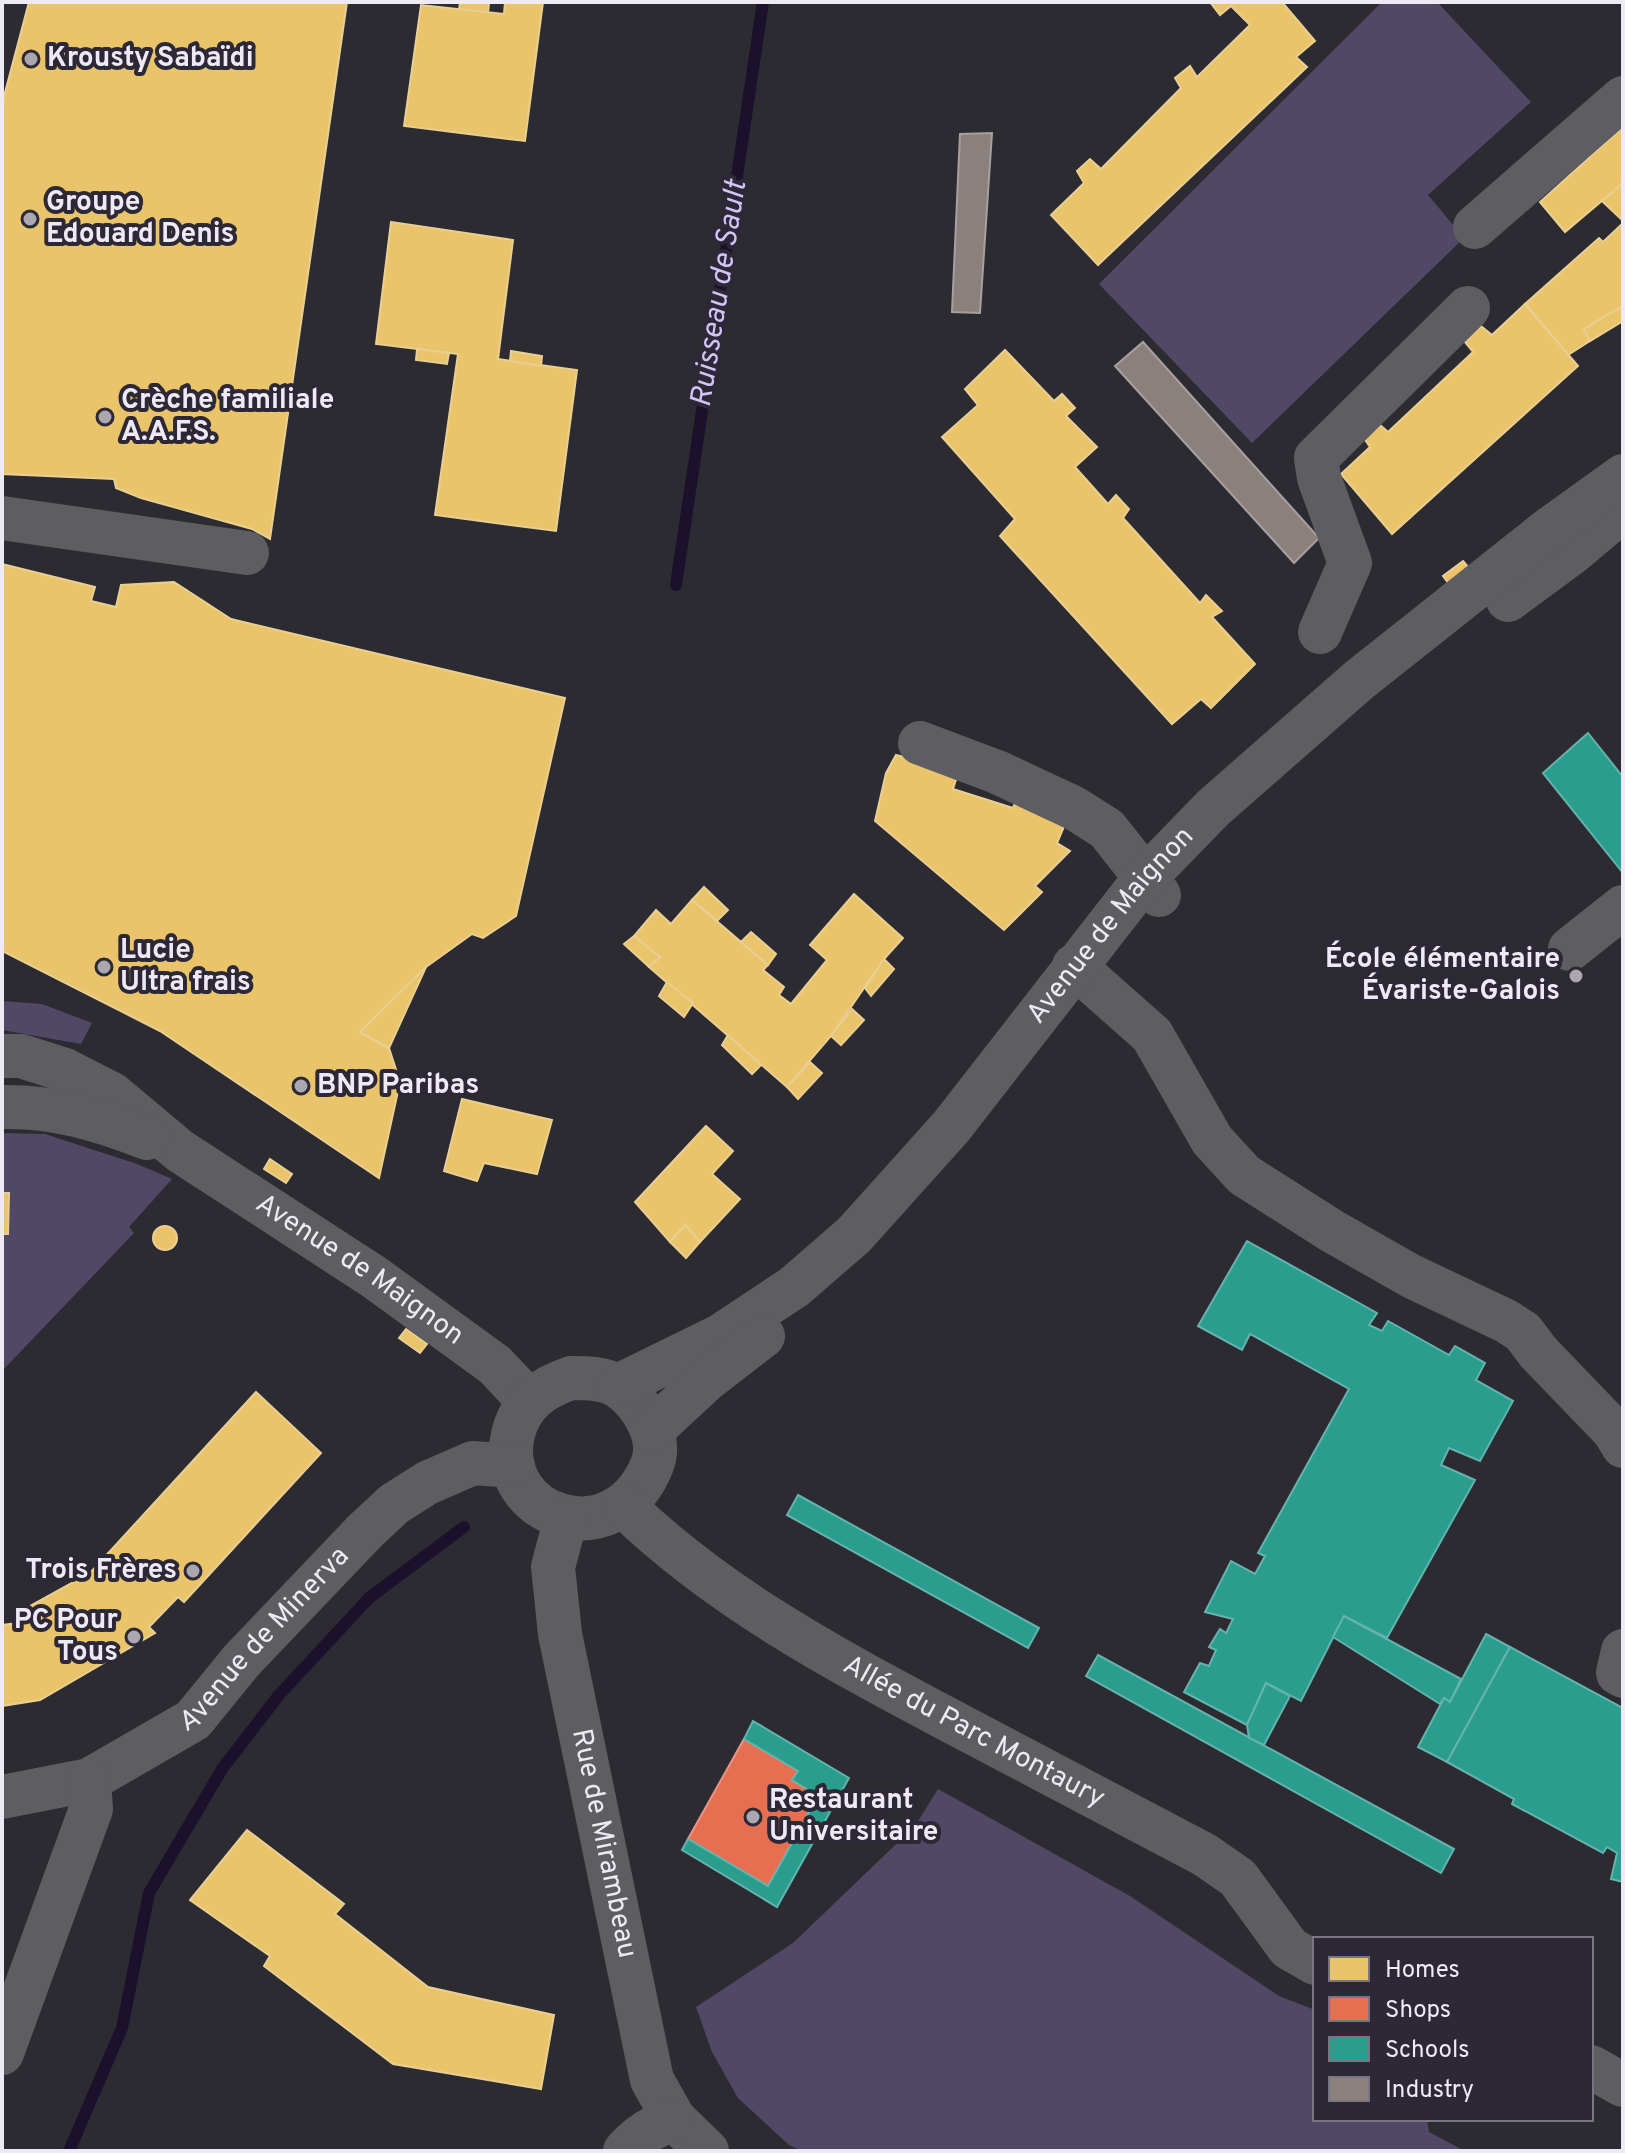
<svg xmlns="http://www.w3.org/2000/svg" width="1625" height="2153" font-family="Overpass,sans-serif">
<style>
.green{fill:#514865}
.homes{fill:#e9c46a;stroke:#eacf93;stroke-width:2}
.shops{fill:#e76f51;stroke:#e99482;stroke-width:2}
.schools{fill:#2a9d8f;stroke:#64b4ad;stroke-width:2}
.industry{fill:#8a817c;stroke:#a8a0a0;stroke-width:2}
.lines{fill:none;stroke-linecap:round;stroke-linejoin:round}
.stream{stroke:#1c112d;stroke-width:12}
.minor{stroke:#5e5d61;stroke-width:44}
.poi-dot{fill:#aaa7af;stroke:#2c2835;stroke-width:3}
.labels{text-anchor:middle;dominant-baseline:central;stroke-width:8;stroke-linejoin:round;paint-order:stroke}
.poi-label{font-size:28px;font-weight:bold;fill:#edeaf3;stroke:#2c2835;text-anchor:start}
.street-label{font-size:28px;fill:#edeaf3;stroke:#2c2835}
.water-label{font-size:30px;font-style:italic;fill:#d3c3f6;stroke:#2c2835}
</style>
<rect width="100%" height="100%" fill="#2d2b32"/>
<!-- green -->
<g class="green">
<path d="M 1382,2 L 1437,2 L 1531,102 L 1428,195 L 1464,238 L 1252,443 L 1099,284 Z"/>
<path d="M 2,1001 L 42,1004 L 92,1023 L 81,1044 L 2,1030 Z"/>
<path d="M 2,1133 L 45,1134 L 137,1164 L 172,1179 L 129,1227 L 134,1233 L 2,1371 Z"/>
<path d="M 938,1789 L 1130,1896 L 1279,1996 L 1315,2010 L 1315,2119 L 1427,2119 L 1429,2132 L 1465,2151 L 802,2151 L 789,2145 L 738,2098 L 712,2052 L 696,2007 L 793,1943 L 915,1826 Z"/>
</g>
<!-- homes -->
<g class="homes">
<path d="M 29,2 L 347,2 L 270,539 L 252,529 L 141,498 L 116,488 L 114,479 L 2,474 L 2,104 Z"/>
<path d="M 460,2 L 489,3 L 488,13 L 459,10 Z"/>
<path d="M 505,2 L 543,2 L 525,141 L 404,126 L 421,5 L 504,14 Z"/>
<path d="M 1210,2 L 1282,2 L 1315,41 L 1296,57 L 1307,67 L 1098,265 L 1051,215 L 1084,183 L 1077,171 L 1090,159 L 1101,169 L 1181,88 L 1175,78 L 1190,66 L 1197,77 L 1250,25 L 1231,6 L 1220,15 Z"/>
<path d="M 1623,127 L 1623,183 L 1565,232 L 1540,202 Z"/>
<path d="M 1623,183 L 1623,221 L 1602,201 Z"/>
<path d="M 391,222 L 513,240 L 498,359 L 577,370 L 556,531 L 435,515 L 458,354 L 376,344 Z"/>
<path d="M 1623,223 L 1623,306 L 1584,329 L 1590,341 L 1568,355 L 1525,304 L 1599,238 L 1603,242 Z"/>
<path d="M 1525,304 L 1578,366 L 1392,534 L 1341,474 L 1370,447 L 1363,437 L 1378,423 L 1388,432 L 1473,352 L 1465,342 L 1481,326 L 1492,335 Z"/>
<path d="M 1621,307 L 1623,321 L 1590,341 L 1584,329 Z"/>
<path d="M 417,349 L 449,353 L 447,364 L 416,360 Z"/>
<path d="M 1005,350 L 1054,401 L 1062,394 L 1075,408 L 1066,416 L 1097,447 L 1075,467 L 1108,504 L 1116,495 L 1129,509 L 1123,518 L 1200,603 L 1206,595 L 1222,611 L 1212,617 L 1255,664 L 1211,708 L 1201,699 L 1172,724 L 1000,536 L 1015,519 L 942,437 L 978,405 L 965,389 Z"/>
<path d="M 511,351 L 542,356 L 541,366 L 510,361 Z"/>
<path d="M 1463,561 L 1469,568 L 1449,584 L 1443,576 Z"/>
<path d="M 2,564 L 95,587 L 91,601 L 116,607 L 121,585 L 174,582 L 231,619 L 565,698 L 516,916 L 483,938 L 472,934 L 426,967 L 360,1032 L 389,1048 L 400,1082 L 379,1178 L 160,1031 L 2,951 Z"/>
<path d="M 896,755 L 959,770 L 953,789 L 1013,808 L 1018,796 L 1071,810 L 1057,843 L 1070,851 L 1035,886 L 1042,892 L 1004,930 L 875,821 L 886,773 Z"/>
<path d="M 704,887 L 728,910 L 717,921 L 692,900 Z"/>
<path d="M 854,894 L 903,938 L 884,959 L 831,1036 L 787,1087 L 649,967 L 660,957 L 634,936 L 656,910 L 671,924 L 692,900 L 768,965 L 763,970 L 784,987 L 779,995 L 791,1004 L 827,960 L 810,945 Z"/>
<path d="M 751,932 L 776,954 L 768,965 L 741,942 Z"/>
<path d="M 634,936 L 660,957 L 649,967 L 624,944 Z"/>
<path d="M 884,959 L 894,969 L 871,996 L 865,988 Z"/>
<path d="M 426,967 L 389,1048 L 360,1032 Z"/>
<path d="M 667,982 L 693,1003 L 684,1017 L 659,996 Z"/>
<path d="M 852,1009 L 864,1020 L 841,1045 L 831,1036 Z"/>
<path d="M 728,1035 L 761,1065 L 752,1074 L 722,1045 Z"/>
<path d="M 810,1062 L 822,1073 L 798,1099 L 787,1087 Z"/>
<path d="M 462,1099 L 552,1120 L 537,1174 L 484,1163 L 477,1181 L 444,1171 Z"/>
<path d="M 706,1126 L 733,1151 L 712,1174 L 740,1199 L 700,1242 L 685,1225 L 670,1242 L 635,1202 Z"/>
<path d="M 270,1159 L 292,1174 L 286,1183 L 264,1169 Z"/>
<path d="M 2,1193 L 9,1193 L 8,1234 L 2,1234 Z"/>
<path d="M 685,1225 L 700,1242 L 686,1258 L 670,1242 Z"/>
<circle cx="165" cy="1238" r="12"/>
<path d="M 406,1329 L 427,1344 L 420,1353 L 399,1338 Z"/>
<path d="M 256,1392 L 321,1453 L 184,1602 L 178,1597 L 149,1627 L 155,1633 L 40,1700 L 2,1706 L 2,1625 L 19,1623 L 19,1612 L 90,1573 Z"/>
<path d="M 247,1830 L 344,1904 L 335,1914 L 428,1987 L 554,2015 L 541,2089 L 393,2064 L 264,1966 L 270,1956 L 190,1900 Z"/>
</g>
<!-- shops -->
<path class="shops" d="M 744,1739 L 798,1771 L 792,1780 L 818,1796 L 768,1886 L 688,1839 Z"/>
<!-- schools -->
<g class="schools">
<path d="M 1588,733 L 1623,777 L 1623,873 L 1543,773 Z"/>
<path d="M 1247,1241 L 1377,1313 L 1369,1325 L 1382,1331 L 1388,1321 L 1449,1355 L 1455,1346 L 1485,1363 L 1476,1380 L 1513,1401 L 1480,1461 L 1449,1448 L 1441,1465 L 1475,1480 L 1387,1638 L 1344,1616 L 1301,1701 L 1266,1683 L 1247,1725 L 1184,1692 L 1200,1663 L 1209,1666 L 1216,1650 L 1209,1647 L 1220,1629 L 1226,1633 L 1233,1619 L 1205,1612 L 1231,1561 L 1255,1574 L 1265,1556 L 1258,1553 L 1349,1389 L 1250,1334 L 1242,1350 L 1198,1326 Z"/>
<path d="M 798,1495 L 1039,1628 L 1028,1648 L 787,1515 Z"/>
<path d="M 1344,1616 L 1461,1679 L 1450,1702 L 1444,1698 L 1440,1704 L 1333,1637 Z"/>
<path d="M 1486,1634 L 1510,1647 L 1447,1762 L 1418,1747 L 1444,1698 L 1450,1702 Z"/>
<path d="M 1510,1647 L 1623,1708 L 1623,1882 L 1611,1879 L 1617,1853 L 1607,1847 L 1603,1853 L 1512,1804 L 1514,1799 L 1447,1762 Z"/>
<path d="M 1098,1655 L 1454,1849 L 1441,1873 L 1086,1676 Z"/>
<path d="M 1266,1683 L 1290,1696 L 1264,1745 L 1249,1738 L 1247,1725 Z"/>
<path d="M 753,1721 L 849,1778 L 777,1907 L 682,1850 L 688,1839 L 768,1886 L 818,1796 L 792,1780 L 798,1771 L 744,1739 Z"/>
</g>
<!-- industry -->
<g class="industry">
<path d="M 992,133 L 980,313 L 952,312 L 960,134 Z"/>
<path d="M 1143,342 L 1319,538 L 1294,563 L 1115,366 Z"/>
</g>
<g class="lines">
<!-- stream -->
<g class="stream">
<path d="M 676,585 L 763,2"/>
<path d="M 69,2151 L 122,2028 L 149,1893 L 222,1769 L 279,1695 L 369,1598 L 464,1527"/>
</g>
<!-- minor -->
<g class="minor">
<path d="M 1475,227 L 1623,98"/>
<path d="M 2,518 L 247,553"/>
<path d="M 1508,600 L 1573,552 L 1623,510"/>
<path d="M 1320,632 L 1350,563 L 1319,478 L 1316,458 L 1468,308"/>
<path d="M 920,743 L 997,772 L 1074,808 L 1107,829 L 1159,895"/>
<path d="M 1570,949 L 1623,907"/>
<path d="M 1074,966 L 1152,1035 L 1212,1140 L 1244,1175 L 1332,1231 L 1411,1276 L 1506,1321 L 1523,1332 L 1538,1352 L 1614,1431 L 1623,1446"/>
<path id="s1" d="M 2,1056 L 21,1056 L 65,1070 L 112,1094 L 180,1151 L 374,1277 L 495,1365 L 529,1401"/>
<path d="M 2,1107 C 54,1106 99,1119 147,1138"/>
<path d="M 571,1378 C 587,1378 605,1378 619,1387 C 642,1403 663,1438 652,1465 C 614,1559 494,1516 513,1434 C 521,1402 542,1388 571,1378 Z"/>
<path id="s2" d="M 618,1386 L 720,1336 L 794,1287 L 854,1235 L 951,1127 L 1145,878 L 1213,808 L 1359,680 L 1552,527 L 1623,476"/>
<path d="M 652,1430 L 706,1380 L 763,1336"/>
<path id="s3" d="M 624,1506 C 718,1597 832,1658 947,1719 C 1033,1765 1119,1810 1205,1855 L 1238,1878 L 1289,1948 L 1315,1963"/>
<path id="s4" d="M 566,1518 L 553,1567 L 560,1634 L 652,2080 L 674,2119 L 707,2151"/>
<path d="M 1623,1651 L 1618,1673 L 1623,1676"/>
<path id="s5" d="M 2,1797 L 89,1780 L 193,1720 L 242,1660 L 365,1531 L 394,1504 L 427,1483 L 473,1463 L 513,1466"/>
<path d="M 2,2053 L 91,1809 L 89,1780"/>
<path d="M 1591,2067 L 1623,2085"/>
<path d="M 625,2151 C 640,2134 653,2127 674,2119"/>
</g>
</g>
<!-- markers -->
<g class="poi-dot">
<circle cx="31" cy="59" r="8"/>
<circle cx="30" cy="219" r="8"/>
<circle cx="105" cy="417" r="8"/>
<circle cx="104" cy="967" r="8"/>
<circle cx="1576" cy="976" r="8"/>
<circle cx="301" cy="1086" r="8"/>
<circle cx="193" cy="1571" r="8"/>
<circle cx="134" cy="1637" r="8"/>
<circle cx="753" cy="1817" r="8"/>
</g>
<g class="labels">
<!-- poi labels -->
<g class="poi-label">
<text x="47" y="59">Krousty Sabaïdi</text>
<text x="46" y="203">Groupe<tspan x="46" dy="32">Edouard Denis</tspan></text>
<text x="121" y="401">Crèche familiale<tspan x="121" dy="32">A.A.F.S.</tspan></text>
<text x="120" y="951">Lucie<tspan x="120" dy="32">Ultra frais</tspan></text>
<text x="1560" y="960" text-anchor="end">École élémentaire<tspan x="1560" dy="32">Évariste-Galois</tspan></text>
<text x="317" y="1086">BNP Paribas</text>
<text x="177" y="1571" text-anchor="end">Trois Frères</text>
<text x="118" y="1621" text-anchor="end">PC Pour<tspan x="118" dy="32">Tous</tspan></text>
<text x="769" y="1801">Restaurant<tspan x="769" dy="32">Universitaire</tspan></text>
</g>
<!-- street labels -->
<g class="street-label">
<text stroke="none"><textPath href="#s2" startOffset="684">Avenue de Maignon</textPath></text>
<text stroke="none"><textPath href="#s1" startOffset="422">Avenue de Maignon</textPath></text>
<text stroke="none"><textPath href="#s5" startOffset="316">Avenue de Minerva</textPath></text>
<text stroke="none"><textPath href="#s3" startOffset="418">Allée du Parc Montaury</textPath></text>
<text stroke="none"><textPath href="#s4" startOffset="332">Rue de Mirambeau</textPath></text>
</g>
<!-- water labels -->
<g class="water-label">
<text transform="translate(720 294) rotate(-81)">Ruisseau de Sault</text>
</g>
</g>
<!-- border -->
<rect width="1625" height="2153" fill="none" stroke="#edeaf3" stroke-width="8"/>
<!-- legend -->
<rect x="1313" y="1937" width="280" height="184" fill="#2c2835" stroke="#797681" stroke-width="2"/>
<rect x="1329" y="1957" width="40" height="24" fill="#e9c46a" stroke="#797681" stroke-width="2"/>
<text x="1385" y="1977" font-size="24" fill="#edeaf3">Homes</text>
<rect x="1329" y="1997" width="40" height="24" fill="#e76f51" stroke="#797681" stroke-width="2"/>
<text x="1385" y="2017" font-size="24" fill="#edeaf3">Shops</text>
<rect x="1329" y="2037" width="40" height="24" fill="#2a9d8f" stroke="#797681" stroke-width="2"/>
<text x="1385" y="2057" font-size="24" fill="#edeaf3">Schools</text>
<rect x="1329" y="2077" width="40" height="24" fill="#8a817c" stroke="#797681" stroke-width="2"/>
<text x="1385" y="2097" font-size="24" fill="#edeaf3">Industry</text>
</svg>
